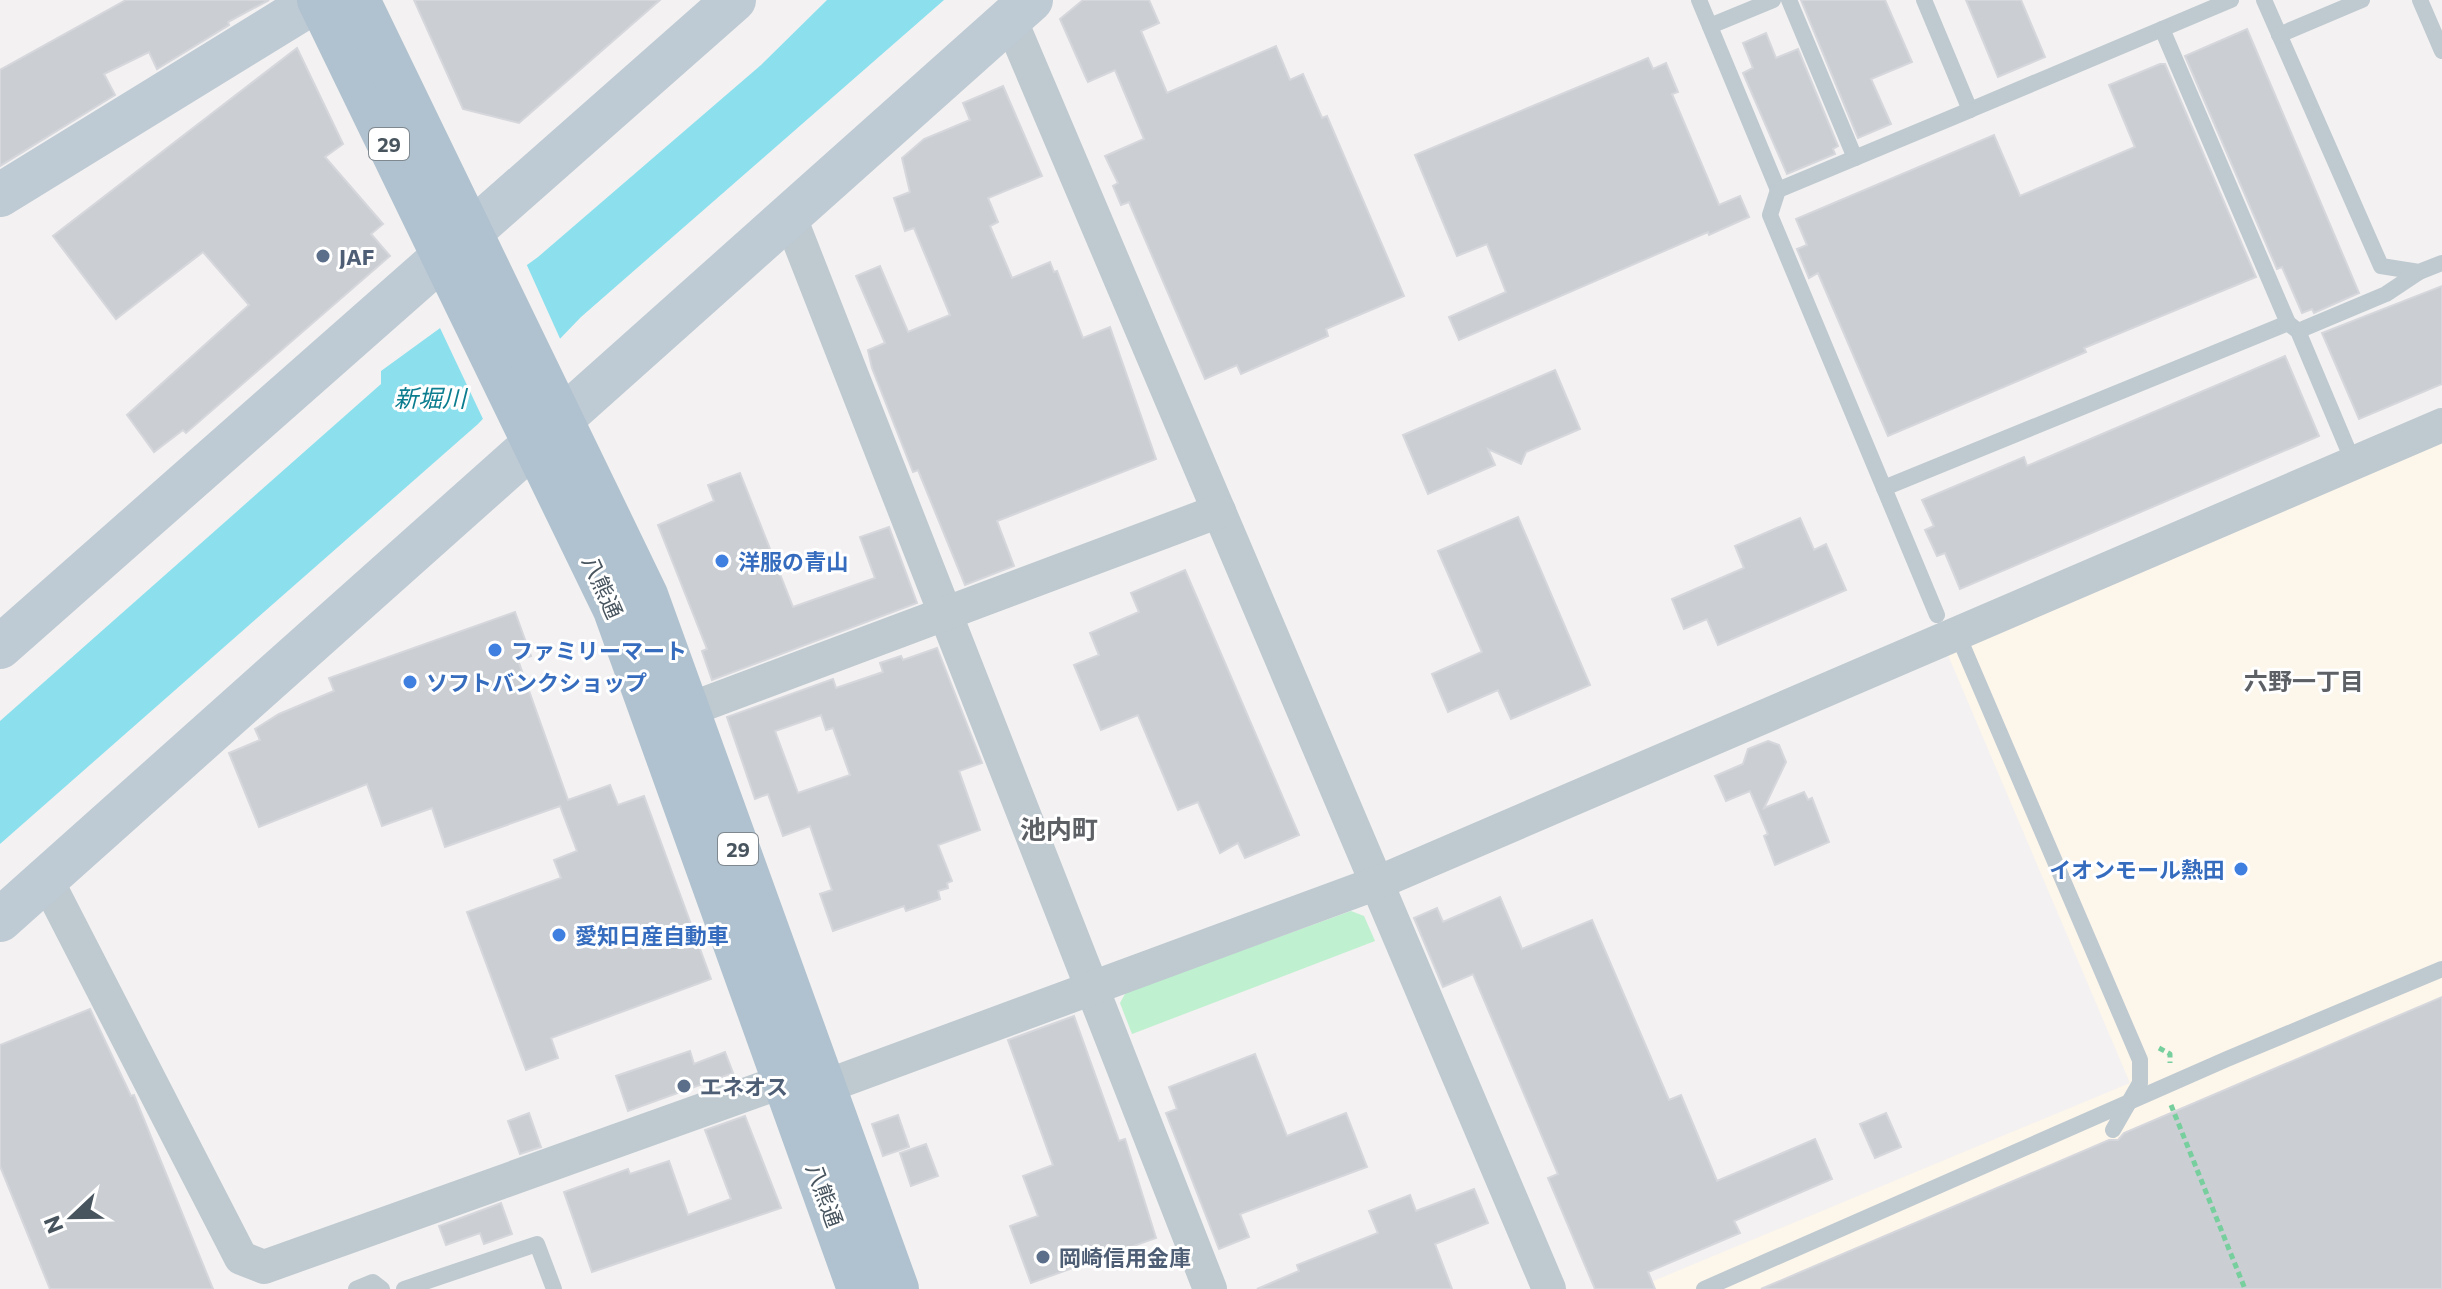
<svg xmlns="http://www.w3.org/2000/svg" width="2442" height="1289" font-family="Commissioner,'Noto Sans JP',sans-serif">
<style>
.commercial{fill:#fdf6eb}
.green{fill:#bff0cf}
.water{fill:#8ce0ee}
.pier{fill:#f3f1f1}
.building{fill:#cbced3;stroke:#d5d7dc;stroke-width:2;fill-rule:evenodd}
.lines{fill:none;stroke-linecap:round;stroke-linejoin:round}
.path{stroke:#77cf9d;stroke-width:5;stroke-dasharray:6 4;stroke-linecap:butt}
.lane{stroke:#bec9d0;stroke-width:16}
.street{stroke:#bec9d0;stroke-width:34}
.secondary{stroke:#becad4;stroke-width:44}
.primary{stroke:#b0c2cf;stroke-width:44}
.service-dot{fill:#5c6f8a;stroke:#fff;stroke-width:3}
.shop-dot{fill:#3f7fe0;stroke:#fff;stroke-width:3}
.labels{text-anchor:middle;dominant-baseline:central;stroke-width:6;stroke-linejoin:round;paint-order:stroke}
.shield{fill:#fff;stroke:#7f888f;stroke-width:2}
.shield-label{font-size:20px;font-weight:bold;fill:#48555f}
.service-label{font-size:22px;font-weight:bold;fill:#4e5e75;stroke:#fff;text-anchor:start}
.shop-label{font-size:22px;font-weight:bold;fill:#366cbe;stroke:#fff;text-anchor:start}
.street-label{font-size:22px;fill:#48555f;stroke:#fff}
.water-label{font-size:24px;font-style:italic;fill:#0b7d8f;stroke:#fff}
.neighbourhood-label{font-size:24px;font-weight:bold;fill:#5d6166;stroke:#fff}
.quarter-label{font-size:26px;font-weight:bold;fill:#5d6166;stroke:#fff}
</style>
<rect width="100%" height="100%" fill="#f3f1f1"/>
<!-- commercial -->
<path class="commercial" d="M 2442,443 L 2442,1289 L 1634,1289 L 2130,1083 L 1948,655 Z"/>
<!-- green -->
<path class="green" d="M 1351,911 L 1364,916 L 1375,941 L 1132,1034 L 1120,1003 L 1126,992 Z"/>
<!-- water -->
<path class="water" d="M 827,0 L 944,0 L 581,317 L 478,424 L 0,844 L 0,721 L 381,384 L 381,371 L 538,257 L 761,65 Z"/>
<!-- pier -->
<path class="pier" d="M 525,261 L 562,343 L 479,428 L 483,419 L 440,328 L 434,325 Z"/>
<!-- building -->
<g class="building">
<path d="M 126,0 L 269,0 L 228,22 L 229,25 L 157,69 L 149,52 L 104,74 L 115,95 L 0,166 L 0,70 Z"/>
<path d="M 414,0 L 660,0 L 519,123 L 463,109 Z"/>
<path d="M 1083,0 L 1149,0 L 1159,23 L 1141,31 L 1167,93 L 1276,46 L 1290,80 L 1303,74 L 1322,118 L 1327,116 L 1404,296 L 1326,329 L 1328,336 L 1241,374 L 1237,365 L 1205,379 L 1129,202 L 1121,205 L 1113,186 L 1118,183 L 1105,156 L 1144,139 L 1115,70 L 1088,82 L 1086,78 L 1060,19 Z"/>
<path d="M 1801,0 L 1885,0 L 1912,62 L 1871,79 L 1891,124 L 1858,138 Z"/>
<path d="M 1966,0 L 2021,0 L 2045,57 L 1998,77 Z"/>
<path d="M 2247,29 L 2359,293 L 2314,313 L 2312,309 L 2302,313 L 2282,267 L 2277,269 L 2185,56 Z"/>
<path d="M 1766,33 L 1776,58 L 1798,49 L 1838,146 L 1833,149 L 1835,154 L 1787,174 L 1743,73 L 1753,68 L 1743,43 Z"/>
<path d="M 297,48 L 343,144 L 325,157 L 383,224 L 371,234 L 390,256 L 186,433 L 183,430 L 154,452 L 127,415 L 249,305 L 203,252 L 116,319 L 53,236 Z"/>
<path d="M 1648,58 L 1653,69 L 1666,63 L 1678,92 L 1672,94 L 1719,205 L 1740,196 L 1749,217 L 1709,235 L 1708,232 L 1459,340 L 1449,317 L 1506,292 L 1487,244 L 1457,256 L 1415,155 Z"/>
<path d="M 2160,64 L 2165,64 L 2256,277 L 2084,348 L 2086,352 L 1888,436 L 1818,273 L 1809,278 L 1797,249 L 1807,245 L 1796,219 L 1994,135 L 2020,196 L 2135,147 L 2109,85 Z"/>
<path d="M 1003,86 L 1042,176 L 988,198 L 998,222 L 990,226 L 1012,278 L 1050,262 L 1054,272 L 1057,271 L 1083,338 L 1110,327 L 1156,459 L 997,521 L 1014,566 L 965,585 L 918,470 L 913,472 L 872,368 L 868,350 L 885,343 L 856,276 L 880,266 L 908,332 L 950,315 L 914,228 L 905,231 L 894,198 L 910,192 L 902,158 L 924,139 L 970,120 L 963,103 Z"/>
<path d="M 2442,286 L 2442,384 L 2359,419 L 2322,333 Z"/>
<path d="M 2285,356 L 2319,436 L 1960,589 L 1945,553 L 1937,556 L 1925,530 L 1934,526 L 1922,500 L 2024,457 L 2027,466 Z"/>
<path d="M 1555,370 L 1580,429 L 1526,452 L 1521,464 L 1488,449 L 1495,465 L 1428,494 L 1403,435 Z"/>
<path d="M 740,473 L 793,607 L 875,578 L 860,537 L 889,527 L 917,603 L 712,680 L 702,651 L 707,649 L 658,525 L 714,501 L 708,485 Z"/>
<path d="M 1518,517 L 1590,685 L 1511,719 L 1498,690 L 1448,712 L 1432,674 L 1482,652 L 1438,551 Z"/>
<path d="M 1800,518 L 1814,550 L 1826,544 L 1846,590 L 1718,645 L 1707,619 L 1684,629 L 1672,599 L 1744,568 L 1735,546 Z"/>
<path d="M 1185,570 L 1299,835 L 1245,858 L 1238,843 L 1220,853 L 1198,802 L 1178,810 L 1138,715 L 1101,730 L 1074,665 L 1099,655 L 1090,633 L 1139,612 L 1131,593 Z"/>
<path d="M 515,612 L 531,656 L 518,660 L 568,800 L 610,785 L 618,805 L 644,796 L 711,979 L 551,1038 L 558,1058 L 526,1070 L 467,912 L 561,878 L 554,860 L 577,851 L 560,806 L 445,847 L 432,808 L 382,826 L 367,784 L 259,827 L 229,753 L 260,740 L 255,729 L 279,714 L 334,691 L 329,678 Z"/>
<path d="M 937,648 L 982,763 L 959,771 L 980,830 L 938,845 L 952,881 L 947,883 L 948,888 L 938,891 L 940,899 L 906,911 L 904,906 L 833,931 L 820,894 L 832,890 L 810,826 L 783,836 L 768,794 L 755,799 L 727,717 L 833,679 L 836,688 L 883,672 L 880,663 L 901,656 L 903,660 ZM 821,715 L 826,730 L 833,728 L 850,775 L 798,793 L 775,731 Z"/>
<path d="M 1768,741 L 1779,745 L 1786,762 L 1764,808 L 1804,792 L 1808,800 L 1812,798 L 1829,842 L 1775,865 L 1764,836 L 1768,834 L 1750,791 L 1726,801 L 1715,776 L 1743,764 L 1748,749 Z"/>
<path d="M 1500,897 L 1522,949 L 1592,920 L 1669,1100 L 1681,1095 L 1717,1181 L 1815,1139 L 1832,1179 L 1734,1221 L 1740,1233 L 1648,1272 L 1655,1289 L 1595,1289 L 1548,1178 L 1558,1174 L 1473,974 L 1443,987 L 1414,918 L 1437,908 L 1443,922 Z"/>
<path d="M 2442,997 L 2442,1289 L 1761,1289 L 2109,1140 L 2118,1140 L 2124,1133 Z"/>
<path d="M 90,1009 L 131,1096 L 134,1095 L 213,1289 L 50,1289 L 0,1166 L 0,1045 Z"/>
<path d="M 1074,1016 L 1119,1141 L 1125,1139 L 1156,1238 L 1031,1283 L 1010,1226 L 1038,1216 L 1023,1176 L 1053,1165 L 1008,1040 Z"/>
<path d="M 690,1051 L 694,1064 L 725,1052 L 733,1073 L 628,1111 L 616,1076 Z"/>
<path d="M 1255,1054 L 1287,1136 L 1346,1113 L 1367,1167 L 1240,1214 L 1249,1237 L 1219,1249 L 1166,1113 L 1177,1109 L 1169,1087 Z"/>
<path d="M 529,1113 L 541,1147 L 520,1154 L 508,1121 Z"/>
<path d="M 1886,1113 L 1901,1147 L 1875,1158 L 1860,1124 Z"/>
<path d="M 898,1115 L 909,1147 L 883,1156 L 872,1124 Z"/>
<path d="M 745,1116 L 781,1208 L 592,1272 L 564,1192 L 628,1169 L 630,1174 L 669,1161 L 688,1215 L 731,1199 L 705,1130 Z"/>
<path d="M 926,1144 L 938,1176 L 911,1186 L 900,1153 Z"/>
<path d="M 1474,1189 L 1488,1223 L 1435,1244 L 1452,1289 L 1257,1289 L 1299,1271 L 1297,1265 L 1378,1233 L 1369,1211 L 1410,1195 L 1416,1211 Z"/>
<path d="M 501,1203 L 512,1234 L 484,1244 L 480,1233 L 446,1245 L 439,1226 Z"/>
</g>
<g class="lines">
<!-- path -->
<g class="path">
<path d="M 2159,1048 L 2170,1054 L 2170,1063"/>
<path d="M 2171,1105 L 2245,1289"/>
</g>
<!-- lane -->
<g class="lane">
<path d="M 1699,0 L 1778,190"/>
<path d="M 1789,0 L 1855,158"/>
<path d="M 1924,0 L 1970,110 L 2231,0"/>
<path d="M 2264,0 L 2381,266 L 2419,272 L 2442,263"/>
<path d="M 2420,0 L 2442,51"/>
<path d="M 1710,26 L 1773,0"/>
<path d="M 2279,35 L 2362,0"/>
<path d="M 2288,323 L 2298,331 L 2354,464"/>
<path d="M 2298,331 L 2386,294 L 2419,272"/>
<path d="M 1884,488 L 2288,323 L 2162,29"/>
<path d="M 1937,615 L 1770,215 L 1778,190 L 1970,110"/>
<path d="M 1957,633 L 2140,1060 L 2140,1083 L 2113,1130"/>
<path d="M 356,1289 L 373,1282 L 382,1289"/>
<path d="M 404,1289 L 537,1244 L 554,1289"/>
<path d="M 1704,1289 L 2227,1059 L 2442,969"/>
</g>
<!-- street -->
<g class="street">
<path d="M 1010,19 L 1549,1289"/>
<path d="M 789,215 L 1210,1289"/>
<path d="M 688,710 L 1219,511"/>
<path d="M 45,877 L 241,1258 L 264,1267 L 806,1073"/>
<path d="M 824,1087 L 1377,883 L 2442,425"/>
</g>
<!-- secondary -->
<g class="secondary">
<path d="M 0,195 L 317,0"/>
<path d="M 0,647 L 734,0"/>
<path d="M 0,920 L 1031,0"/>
</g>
<!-- primary -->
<g class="primary">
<path d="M 319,0 L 615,610 L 859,1289"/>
<path d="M 358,0 L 646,595 L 897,1289"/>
</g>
</g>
<!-- markers -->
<g class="service-dot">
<circle cx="323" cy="256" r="8"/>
<circle cx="684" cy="1086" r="8"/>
<circle cx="1043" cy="1257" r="8"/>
</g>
<g class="shop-dot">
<circle cx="722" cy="561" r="8"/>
<circle cx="495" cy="650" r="8"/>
<circle cx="410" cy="682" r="8"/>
<circle cx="2241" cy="869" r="8"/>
<circle cx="559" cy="935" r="8"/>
</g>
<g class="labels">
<!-- shield labels -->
<g class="shield">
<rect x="369" y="128" width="40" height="32" rx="6"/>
<rect x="718" y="833" width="40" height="32" rx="6"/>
</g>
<g class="shield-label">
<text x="389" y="144">29</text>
<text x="738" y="849">29</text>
</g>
<!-- service labels -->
<g class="service-label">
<text x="339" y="256">JAF</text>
<text x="700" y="1086">エネオス</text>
<text x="1059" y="1257">岡崎信用金庫</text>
</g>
<!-- shop labels -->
<g class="shop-label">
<text x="738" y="561">洋服の青山</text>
<text x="511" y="650">ファミリーマート</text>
<text x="426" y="682">ソフトバンクショップ</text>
<text x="2225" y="869" text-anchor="end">イオンモール熱田</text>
<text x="575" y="935">愛知日産自動車</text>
</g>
<!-- street labels -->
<g class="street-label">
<text transform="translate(603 587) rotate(66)">八熊通</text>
<text transform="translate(825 1195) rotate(70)">八熊通</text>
</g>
<!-- water labels -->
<g class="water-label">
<text x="430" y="397">新堀川</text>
</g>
<!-- neighbourhood labels -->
<g class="neighbourhood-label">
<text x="2304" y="680">六野一丁目</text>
</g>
<!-- quarter labels -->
<g class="quarter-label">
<text x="1059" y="828">池内町</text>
</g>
</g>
<!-- north arrow -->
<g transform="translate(72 1217) rotate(248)" stroke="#ffffff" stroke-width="6" paint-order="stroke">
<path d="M0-6L14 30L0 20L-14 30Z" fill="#48555f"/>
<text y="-12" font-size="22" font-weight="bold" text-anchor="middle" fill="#48555f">N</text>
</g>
</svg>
